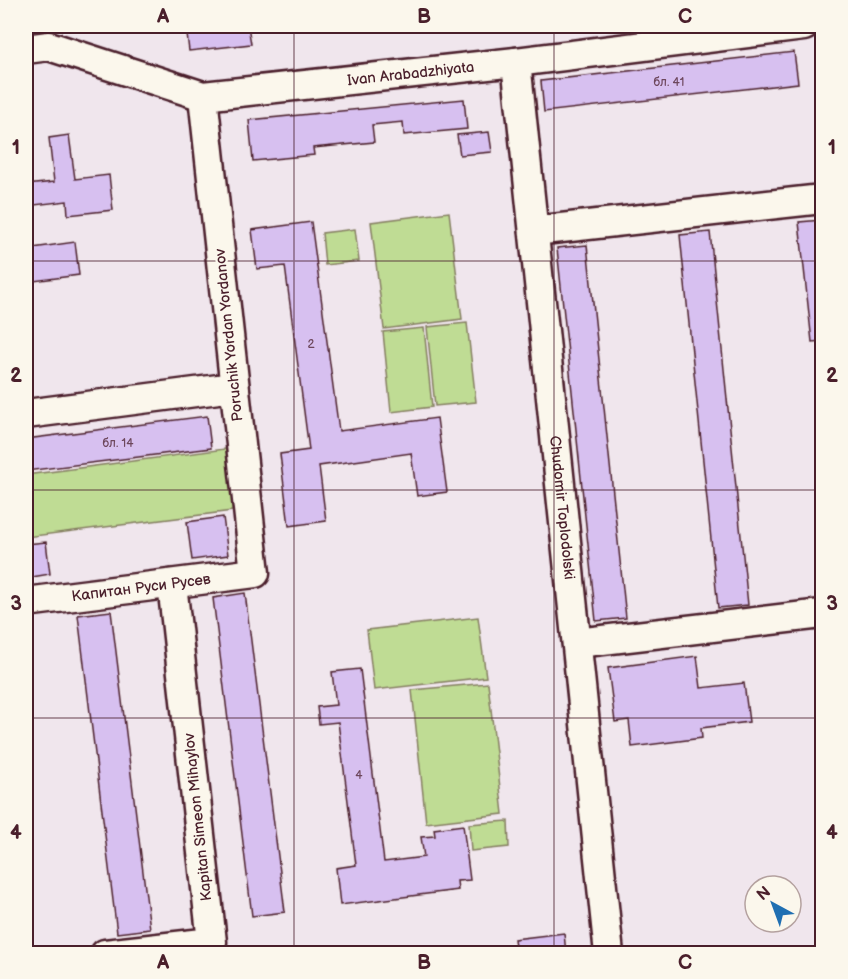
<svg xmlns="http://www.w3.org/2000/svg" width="848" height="979" font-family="'Balsamiq Sans',sans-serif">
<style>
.green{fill:#bfdc94;stroke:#847e60;stroke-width:1.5}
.building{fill:#d7c0f0;stroke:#4a1f2b;stroke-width:1.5}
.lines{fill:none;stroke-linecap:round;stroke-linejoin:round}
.minor-casing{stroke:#4a1f2b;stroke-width:33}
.minor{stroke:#fbf7ec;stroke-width:28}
.grid{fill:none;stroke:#4a1f2b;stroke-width:1.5;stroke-opacity:0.55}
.labels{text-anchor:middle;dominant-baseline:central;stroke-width:4.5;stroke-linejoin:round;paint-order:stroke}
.number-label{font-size:12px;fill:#6d475c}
.street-label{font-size:15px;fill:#4a1f2b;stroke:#fbf7ec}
.neatline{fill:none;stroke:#4a1f2b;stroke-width:2}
.grid-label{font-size:20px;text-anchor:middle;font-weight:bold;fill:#4a1f2b}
</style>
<rect width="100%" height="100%" fill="#f0e6ed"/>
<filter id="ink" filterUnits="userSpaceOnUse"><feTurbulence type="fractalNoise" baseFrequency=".0167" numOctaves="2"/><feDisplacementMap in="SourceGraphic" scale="12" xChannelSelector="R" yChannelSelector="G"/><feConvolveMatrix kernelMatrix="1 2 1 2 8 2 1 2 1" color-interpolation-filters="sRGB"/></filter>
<g filter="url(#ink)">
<!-- green -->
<g class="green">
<path d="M 449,212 L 462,319 L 384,329 L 371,222 Z"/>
<path d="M 355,229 L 359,261 L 325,265 L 322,233 Z"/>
<path d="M 467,323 L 476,402 L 435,406 L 427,327 Z"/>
<path d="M 424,328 L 432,407 L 391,412 L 383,332 Z"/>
<path d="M 240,447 L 248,509 L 26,537 L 26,475 Z"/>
<path d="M 478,617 L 486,677 L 374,690 L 367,630 Z"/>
<path d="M 488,683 L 503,814 L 426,823 L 412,690 Z"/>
<path d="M 508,821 L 509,847 L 471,851 L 469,824 Z"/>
</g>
<!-- building -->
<g class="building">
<path d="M 186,26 L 248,26 L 251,44 L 189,51 Z"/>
<path d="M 794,52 L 798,83 L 544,112 L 541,81 Z"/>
<path d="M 464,99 L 467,129 L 404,135 L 403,122 L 372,125 L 374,142 L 313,148 L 314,155 L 253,161 L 249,120 Z"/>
<path d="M 489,132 L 492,152 L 460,155 L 457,135 Z"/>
<path d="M 69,135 L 75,179 L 109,175 L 113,210 L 68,215 L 67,201 L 26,206 L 26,185 L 54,182 L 49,138 Z"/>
<path d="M 822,220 L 822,341 L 812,342 L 799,222 Z"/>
<path d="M 311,222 L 339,431 L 437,418 L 447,492 L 417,496 L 411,453 L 319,466 L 326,521 L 289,526 L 280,454 L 309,450 L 285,266 L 257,269 L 252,230 Z"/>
<path d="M 710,232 L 748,605 L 718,608 L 680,235 Z"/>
<path d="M 75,242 L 79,275 L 26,282 L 26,249 Z"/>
<path d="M 587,245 L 626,618 L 596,621 L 557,248 Z"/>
<path d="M 207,416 L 211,448 L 26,471 L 26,439 Z"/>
<path d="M 223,517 L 228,555 L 192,560 L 187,522 Z"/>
<path d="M 46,542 L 50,574 L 26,578 L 26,544 Z"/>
<path d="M 245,593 L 285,912 L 252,916 L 213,598 Z"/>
<path d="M 111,611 L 150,929 L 117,933 L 78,615 Z"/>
<path d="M 697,656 L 701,688 L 744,683 L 749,722 L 701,728 L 702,738 L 632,747 L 629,720 L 615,722 L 608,668 Z"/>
<path d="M 360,669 L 384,862 L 424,857 L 421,837 L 435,836 L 434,829 L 463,825 L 470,880 L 457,881 L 458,890 L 340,905 L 336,868 L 356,865 L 338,722 L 319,724 L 317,707 L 336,705 L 332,672 Z"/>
<path d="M 564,933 L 566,954 L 516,954 L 514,939 Z"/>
</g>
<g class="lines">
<defs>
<g id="minor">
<path id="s1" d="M 26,49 L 49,46 L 203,96 L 516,62 L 804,26"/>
<path id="s2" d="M 516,62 L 609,954"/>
<path d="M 534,231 L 822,199"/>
<path d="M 26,414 L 234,387"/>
<path id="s3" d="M 26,602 L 255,573 L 203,96"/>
<path d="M 577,643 L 822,614"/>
<path d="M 105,954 L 212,942 L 172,584"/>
</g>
</defs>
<!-- minor casing -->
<use href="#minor" class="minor-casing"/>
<!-- minor -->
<use href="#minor" class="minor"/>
</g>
</g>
<!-- grid -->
<path class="grid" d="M 294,26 L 294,954M 554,26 L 554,954M 26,261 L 822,261M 26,490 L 822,490M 26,718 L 822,718"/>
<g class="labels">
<!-- number labels -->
<g class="number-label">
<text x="669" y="82">бл. 41</text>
<text x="311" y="344">2</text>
<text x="118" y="443">бл. 14</text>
<text x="359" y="775">4</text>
</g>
<!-- street labels -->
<g class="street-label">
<text stroke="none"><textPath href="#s1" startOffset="394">Ivan Arabadzhiyata</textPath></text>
<text transform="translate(229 335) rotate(-96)">Рoruchik Yordan Yordanov</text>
<text stroke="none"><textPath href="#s2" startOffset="448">Chudomir Toplodolski</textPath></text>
<text stroke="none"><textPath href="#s3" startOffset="116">Капитан Руси Русев</textPath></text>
<text transform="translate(198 817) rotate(-96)">Кapitan Simeon Mihaylov</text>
</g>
</g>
<!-- margin -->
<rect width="848" height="979" fill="none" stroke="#fbf7ec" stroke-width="66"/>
<!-- north arrow -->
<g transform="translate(773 904) rotate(319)"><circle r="28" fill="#fbf7ec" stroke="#b4a19f" stroke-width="1.5"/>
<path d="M0-4.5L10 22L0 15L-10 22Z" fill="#1f6fb2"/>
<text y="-9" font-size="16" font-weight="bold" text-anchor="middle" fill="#4a1f2b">N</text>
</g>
<rect x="33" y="33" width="782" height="913" class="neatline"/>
<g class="grid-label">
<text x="163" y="23">A</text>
<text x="424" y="23">B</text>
<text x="685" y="23">C</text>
<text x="16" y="154">1</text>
<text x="832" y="154">1</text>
<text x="16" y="382">2</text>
<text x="832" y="382">2</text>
<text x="16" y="610">3</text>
<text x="832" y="610">3</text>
<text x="16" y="839">4</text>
<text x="832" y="839">4</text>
<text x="163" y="969">A</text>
<text x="424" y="969">B</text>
<text x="685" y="969">C</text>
</g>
</svg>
